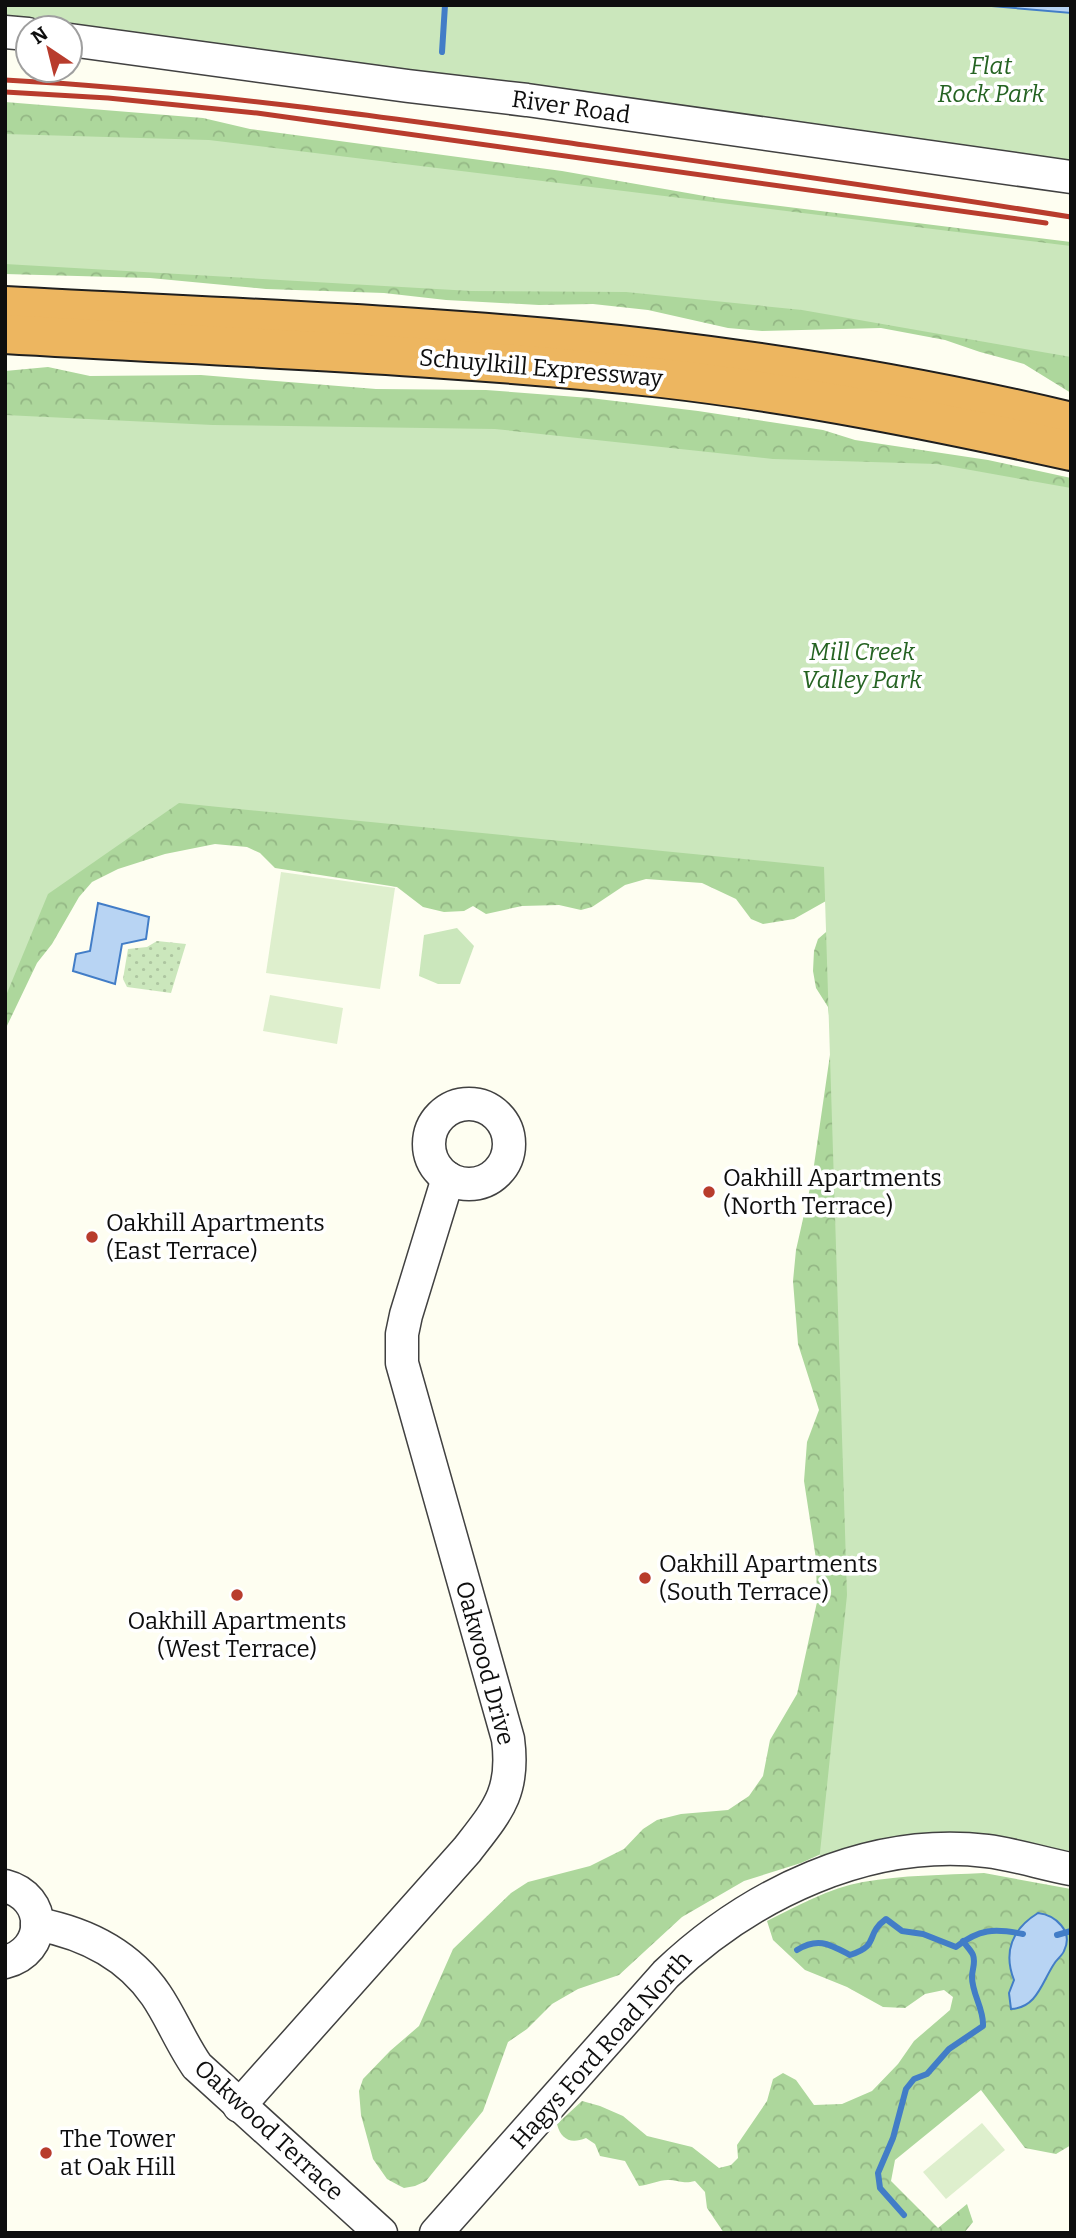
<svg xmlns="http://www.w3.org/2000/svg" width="1076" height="2238" font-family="Bitter,serif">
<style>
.grass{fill:url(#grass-dots)}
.forest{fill:url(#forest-crowns)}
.park{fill:#cbe7bc}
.pitch{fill:#deefcd}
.water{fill:#b8d4f3;stroke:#427dc7;stroke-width:2}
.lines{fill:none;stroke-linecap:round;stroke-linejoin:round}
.stream{stroke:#427dc7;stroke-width:6}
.minor-casing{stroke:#414141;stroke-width:35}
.highway-casing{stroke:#1f1f1f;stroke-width:42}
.minor{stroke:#fff;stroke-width:32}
.highway{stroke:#edb660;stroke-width:38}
.rail{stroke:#b83c2d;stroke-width:5}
.poi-dot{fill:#b83c2d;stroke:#fff;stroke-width:2.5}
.labels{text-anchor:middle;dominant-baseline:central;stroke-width:7;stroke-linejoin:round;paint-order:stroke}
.park-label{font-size:24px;font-style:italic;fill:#256322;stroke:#fff}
.street-label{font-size:24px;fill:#0e0e0e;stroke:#fff}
.poi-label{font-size:24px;fill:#0e0e0e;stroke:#fff;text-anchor:start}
</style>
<defs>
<pattern id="grass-dots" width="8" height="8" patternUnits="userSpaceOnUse" patternTransform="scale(1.75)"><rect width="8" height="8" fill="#cbe7bc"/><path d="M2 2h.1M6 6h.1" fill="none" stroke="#adc5a0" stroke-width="1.8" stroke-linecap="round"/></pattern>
<pattern id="forest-crowns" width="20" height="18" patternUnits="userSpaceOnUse" patternTransform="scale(1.75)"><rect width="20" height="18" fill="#add79c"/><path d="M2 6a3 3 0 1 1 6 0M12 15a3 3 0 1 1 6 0" fill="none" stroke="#94b785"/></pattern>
</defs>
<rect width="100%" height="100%" fill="#fefef1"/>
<!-- grass -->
<path class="grass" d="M 157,941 L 186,944 L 171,993 L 127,987 L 123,979 L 128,949 L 147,947 Z"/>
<!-- forest -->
<g class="forest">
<path d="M 5,102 L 203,118 L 250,129 L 562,171 L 716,198 L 1071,242 L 1071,393 L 1024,364 L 980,352 L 945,340 L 881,328 L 762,331 L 728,328 L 648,310 L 593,304 L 539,305 L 446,300 L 384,293 L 266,289 L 150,278 L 5,274 Z"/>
<path d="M 48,367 L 90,376 L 201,375 L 376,389 L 486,390 L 590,398 L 698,411 L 823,430 L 855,440 L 988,460 L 1071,478 L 1071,1843 L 850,1841 L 801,1863 L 744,1881 L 682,1917 L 619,1975 L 578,1989 L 552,2004 L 527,2029 L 508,2042 L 483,2111 L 426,2181 L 415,2186 L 404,2188 L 398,2185 L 387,2179 L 373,2159 L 361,2115 L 359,2091 L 363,2079 L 390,2051 L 419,2026 L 453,1949 L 511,1893 L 528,1882 L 590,1866 L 624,1849 L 643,1829 L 657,1820 L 681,1814 L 728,1810 L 749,1796 L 763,1776 L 770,1740 L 797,1694 L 817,1602 L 816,1559 L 804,1481 L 807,1442 L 819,1410 L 798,1344 L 793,1281 L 796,1250 L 812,1179 L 832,1041 L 828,1007 L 816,988 L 813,971 L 814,951 L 818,939 L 833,926 L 826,901 L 794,919 L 763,924 L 751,919 L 736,899 L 702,883 L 646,879 L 625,885 L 592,907 L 581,910 L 559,905 L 522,906 L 486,914 L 473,906 L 464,911 L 444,912 L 423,907 L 397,887 L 275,868 L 260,853 L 247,847 L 215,844 L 165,854 L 118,869 L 92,882 L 79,897 L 52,944 L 37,963 L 5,1030 L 5,371 Z"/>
<path d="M 984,1873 L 1071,1889 L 1071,2145 L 1056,2154 L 1025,2148 L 981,2090 L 895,2160 L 891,2181 L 938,2228 L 967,2204 L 973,2222 L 964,2233 L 724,2233 L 707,2208 L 705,2192 L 695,2181 C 684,2184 681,2181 670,2180 C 661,2179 649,2185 639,2186 L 625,2161 L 600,2156 L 595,2144 L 586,2138 C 571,2144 561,2140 557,2124 L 582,2101 L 600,2106 L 623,2116 L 647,2136 L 692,2147 L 719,2168 L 731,2165 L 738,2158 L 737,2145 L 767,2101 L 773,2079 L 783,2073 L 796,2080 L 814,2105 L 842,2104 L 872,2091 L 898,2064 L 914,2041 L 950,2010 L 953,1997 L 944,1990 L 925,1994 L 905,2008 L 883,2007 L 847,1987 L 805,1970 L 773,1940 L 767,1921 C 797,1906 829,1888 863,1882 C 903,1875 943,1875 984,1873 Z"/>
</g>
<!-- park -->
<g class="park">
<path d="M 5,5 L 980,5 L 1071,13 L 1071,165 L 5,18 Z"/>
<path d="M 5,134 L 209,140 L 1071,246 L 1071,357 L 802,310 L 626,292 L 471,291 L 5,264 Z"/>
<path d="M 5,415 L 213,425 L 495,429 L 773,459 L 937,464 L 1071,488 L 1071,1851 L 953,1838 L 819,1862 L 847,1595 L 824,867 L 179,803 L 48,894 L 5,998 Z"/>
<path d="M 457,928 L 474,946 L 460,984 L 438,984 L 419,976 L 424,935 Z"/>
</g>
<!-- pitch -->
<g class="pitch">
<path d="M 281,872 L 395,888 L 380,989 L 266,973 Z"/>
<path d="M 270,995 L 343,1008 L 337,1044 L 263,1031 Z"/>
<path d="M 982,2123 L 1005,2150 L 946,2199 L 923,2172 Z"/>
</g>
<!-- water -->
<g class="water">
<path d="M 980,5 L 1071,5 L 1071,13 Z"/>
<path d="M 98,903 L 149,917 L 146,939 L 122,944 L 115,984 L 73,971 L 76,954 L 90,951 Z"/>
<path d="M 1038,1913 C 1055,1915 1074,1931 1064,1951 C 1062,1956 1057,1959 1054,1964 C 1042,1982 1037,2008 1011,2009 L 1009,1993 L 1014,1980 C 1003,1952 1012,1929 1038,1913 Z"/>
</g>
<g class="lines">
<!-- stream -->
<g class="stream">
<path d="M 442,52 L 445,5"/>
<path d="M 1057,1935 L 1071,1931"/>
<path d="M 797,1950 C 818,1937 829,1944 850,1955 C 881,1945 864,1935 886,1919 L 902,1931 L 923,1934 L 956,1947 C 979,1929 994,1928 1023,1934"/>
<path d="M 904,2215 L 880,2188 L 878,2173 L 893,2138 L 906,2089 L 914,2079 L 927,2074 L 949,2049 L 983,2026 C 984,2009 972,1994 972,1977 C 972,1969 976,1963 973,1955 C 971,1950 966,1946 963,1941"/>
</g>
<defs>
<g id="minor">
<path d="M 5,32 L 28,34"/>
<path d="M 70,40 L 408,86 L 527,100 L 1071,177"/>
<circle cx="469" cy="1144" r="40"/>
<path d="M 5,1886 C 48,1897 48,1951 5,1962"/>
<path d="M 37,1924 C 84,1933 128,1954 156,1995 C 171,2017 181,2043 197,2066 L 381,2233"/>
<path d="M 239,2106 L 467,1850 C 498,1810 515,1792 508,1739 L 402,1363 L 402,1334 L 406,1315 L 448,1178"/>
<path d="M 436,2233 L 666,1974 C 750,1894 868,1837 987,1851 C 1013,1854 1044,1864 1071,1869"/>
</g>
<g id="highway">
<path d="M 5,306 C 222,318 441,324 656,349 C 796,366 934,389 1071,422"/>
<path d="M 5,334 C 224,347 444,354 662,378 C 800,394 936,421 1071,451"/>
</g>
</defs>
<!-- minor casing -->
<use href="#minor" class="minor-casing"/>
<!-- highway casing -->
<use href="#highway" class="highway-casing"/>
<!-- minor -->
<use href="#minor" class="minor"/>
<!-- highway -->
<use href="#highway" class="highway"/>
<!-- rail -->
<g class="rail">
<path d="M 5,80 C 192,90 378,116 563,142 C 732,166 902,190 1071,217"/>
<path d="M 5,92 L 108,98 L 257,113 L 1046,223"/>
</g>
</g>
<!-- markers -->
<g class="poi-dot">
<circle cx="709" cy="1192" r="7"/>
<circle cx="92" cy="1237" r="7"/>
<circle cx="645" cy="1578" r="7"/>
<circle cx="237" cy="1595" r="7"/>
<circle cx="46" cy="2153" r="7"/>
</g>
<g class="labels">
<!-- park labels -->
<g class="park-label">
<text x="991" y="66">Flat<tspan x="991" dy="28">Rock Park</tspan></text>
<text x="862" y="652">Mill Creek<tspan x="862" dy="28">Valley Park</tspan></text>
</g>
<!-- street labels -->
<g class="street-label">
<text transform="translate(571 107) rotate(8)">River Road</text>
<text transform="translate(541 368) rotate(5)">Schuylkill Expressway</text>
<text transform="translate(485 1663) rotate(75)">Oakwood Drive</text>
<text transform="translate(601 2050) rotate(-48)">Hagys Ford Road North</text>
<text transform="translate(269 2130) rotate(43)">Oakwood Terrace</text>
</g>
<!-- poi labels -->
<g class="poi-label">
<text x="723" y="1178">Oakhill Apartments<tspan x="723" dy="28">(North Terrace)</tspan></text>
<text x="106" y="1223">Oakhill Apartments<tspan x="106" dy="28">(East Terrace)</tspan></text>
<text x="659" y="1564">Oakhill Apartments<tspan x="659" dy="28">(South Terrace)</tspan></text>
<text x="237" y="1621" text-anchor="middle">Oakhill Apartments<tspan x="237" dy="28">(West Terrace)</tspan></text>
<text x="60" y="2139">The Tower<tspan x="60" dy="28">at Oak Hill</tspan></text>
</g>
</g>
<!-- border -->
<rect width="1076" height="2238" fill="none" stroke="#0e0e0e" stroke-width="14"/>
<!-- north arrow -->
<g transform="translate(49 49) rotate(325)"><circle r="33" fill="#ffffff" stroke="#9f9f9f" stroke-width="2"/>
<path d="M0-5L12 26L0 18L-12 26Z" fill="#b83c2d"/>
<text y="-10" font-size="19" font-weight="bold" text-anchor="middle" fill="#0e0e0e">N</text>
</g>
</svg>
